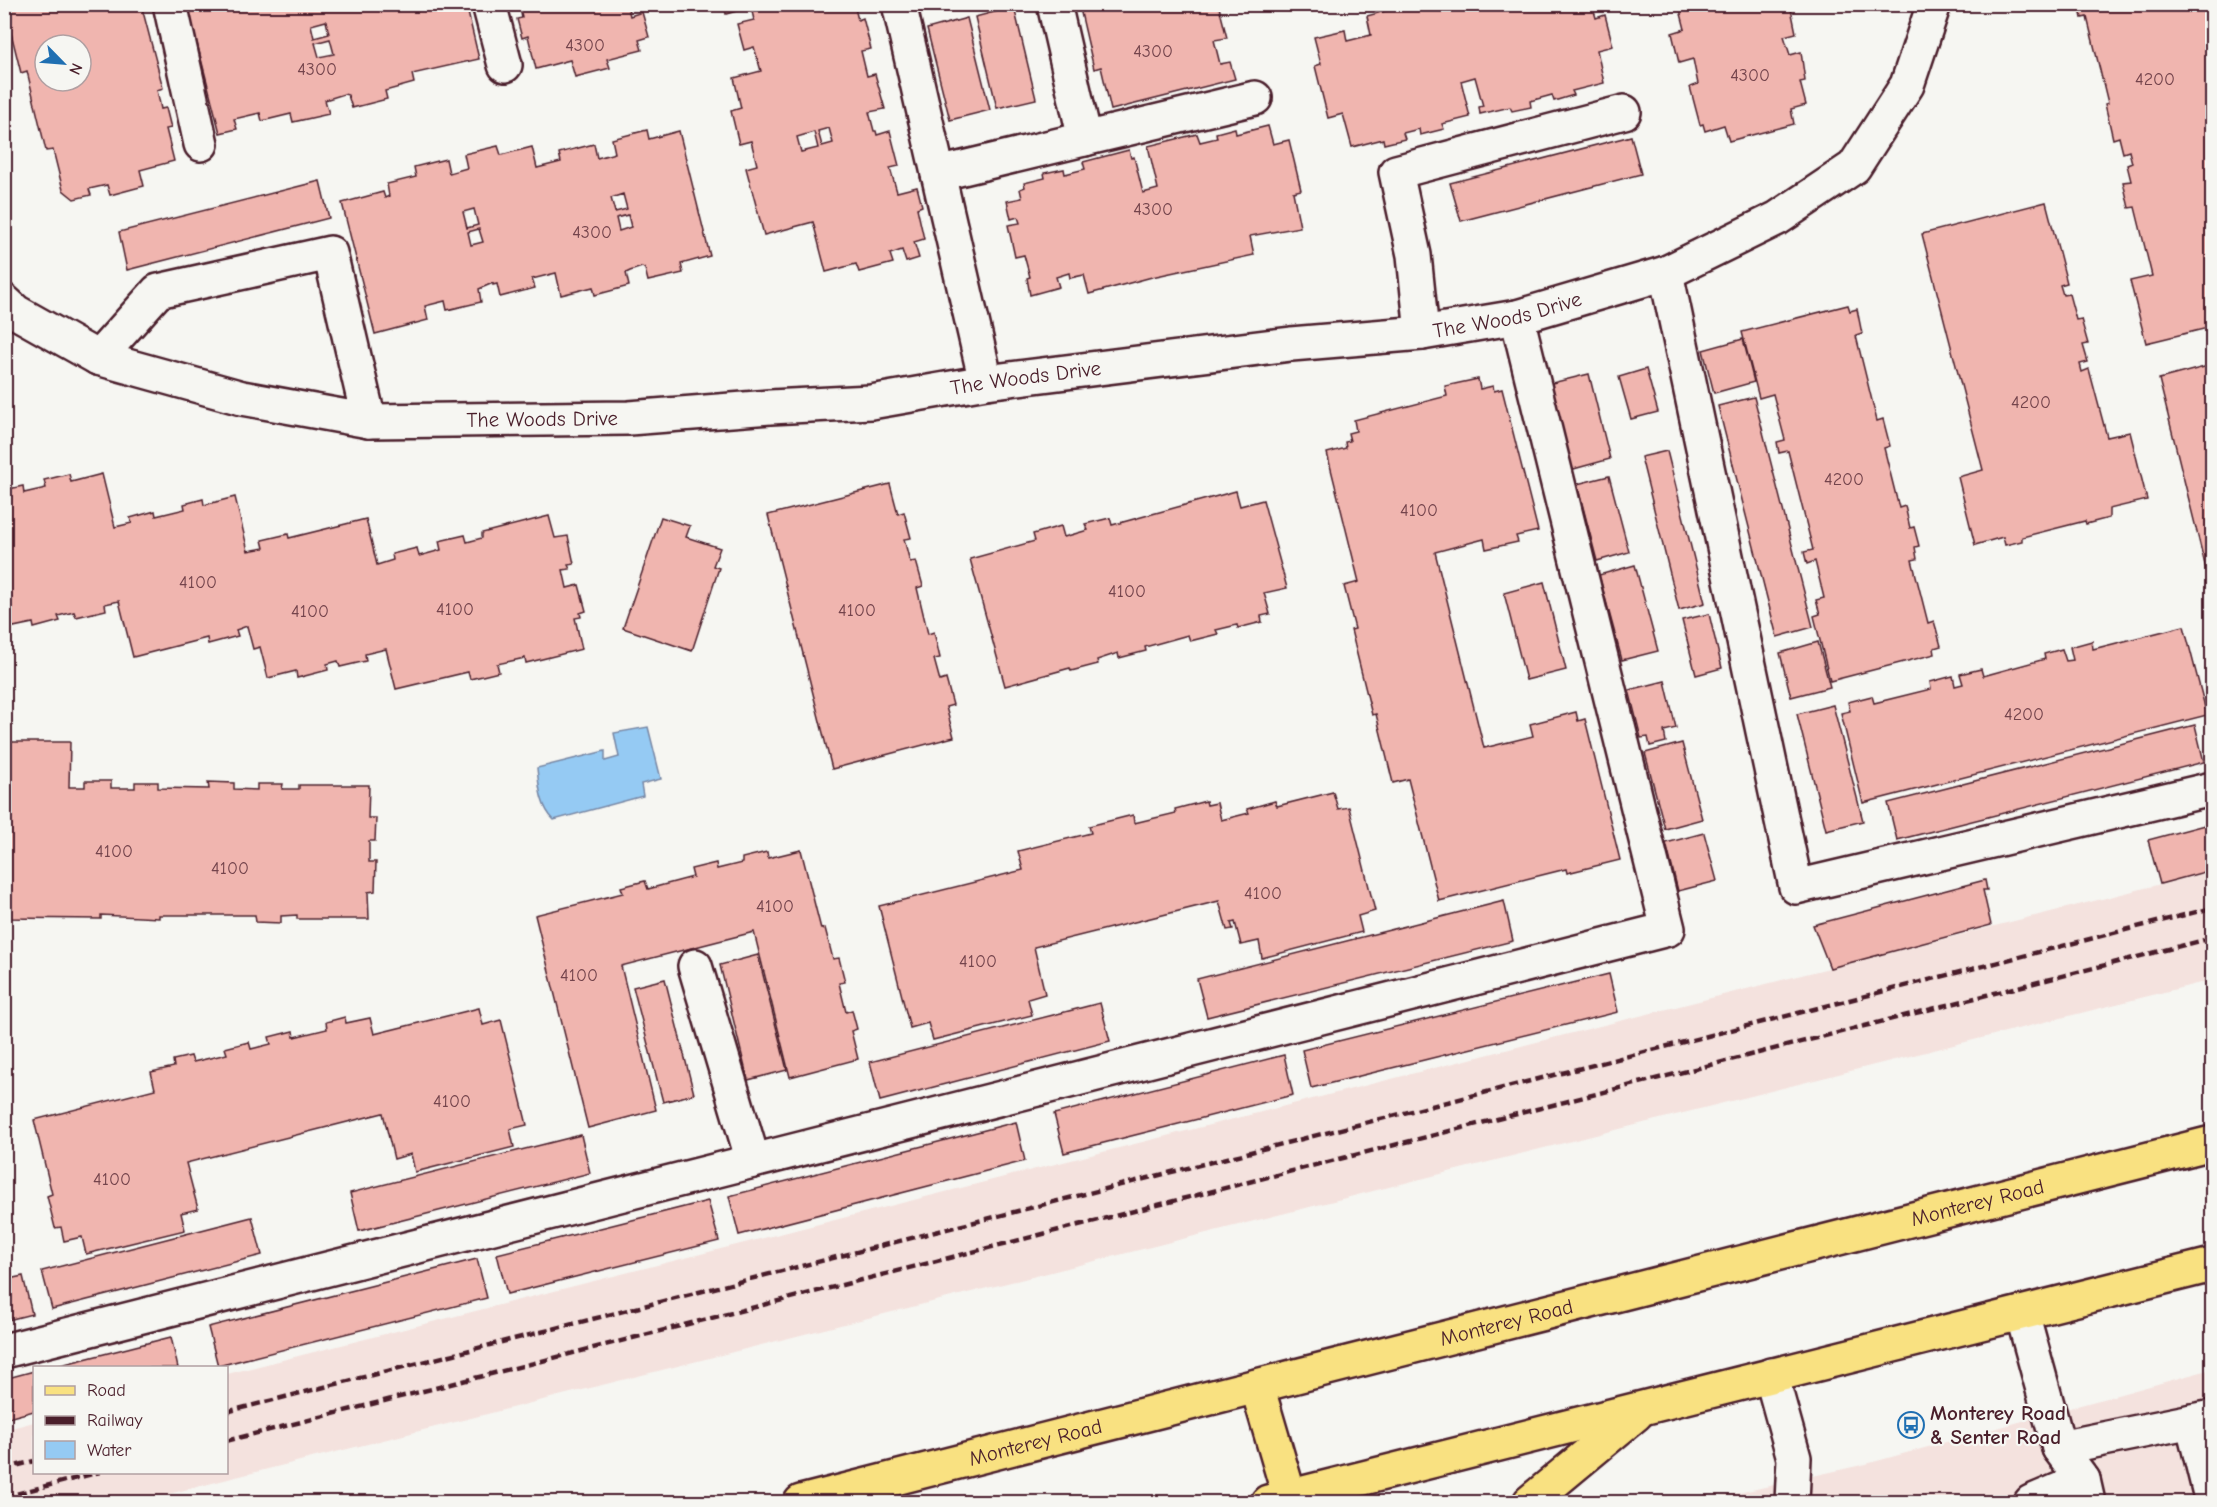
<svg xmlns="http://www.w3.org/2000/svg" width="2217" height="1507" font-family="'Comic Neue',sans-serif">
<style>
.built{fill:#f4e2de}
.water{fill:#95caf3;stroke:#7786a3;stroke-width:1.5}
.building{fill:#f0b5af;stroke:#4a1f2b;stroke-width:1.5;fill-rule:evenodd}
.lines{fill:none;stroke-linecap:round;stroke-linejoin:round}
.minor-casing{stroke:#4a1f2b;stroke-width:38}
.major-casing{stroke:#4a1f2b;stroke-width:38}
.minor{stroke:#f6f6f2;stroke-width:33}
.major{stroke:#f9e181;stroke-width:33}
.rail{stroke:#4a1f2b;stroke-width:4.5;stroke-dasharray:9 4.5;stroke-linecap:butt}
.labels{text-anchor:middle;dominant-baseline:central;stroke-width:4.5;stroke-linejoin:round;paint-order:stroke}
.number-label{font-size:18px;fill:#74444c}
.street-label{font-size:21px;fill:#4a1f2b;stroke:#f6f6f2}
.poi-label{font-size:21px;font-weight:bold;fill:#4a1f2b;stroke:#f6f6f2;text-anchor:start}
</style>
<rect width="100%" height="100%" fill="#f6f6f2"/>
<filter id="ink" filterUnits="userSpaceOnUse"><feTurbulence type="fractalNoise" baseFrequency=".0167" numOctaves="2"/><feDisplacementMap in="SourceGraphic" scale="12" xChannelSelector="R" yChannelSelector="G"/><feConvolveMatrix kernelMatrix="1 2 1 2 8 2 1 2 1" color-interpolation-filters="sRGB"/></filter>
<g filter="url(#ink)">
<!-- built -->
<g class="built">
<path d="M 2212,871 L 2212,980 L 137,1502 L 5,1502 L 4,1430 L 34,1422 L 34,1472 L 226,1472 L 227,1374 Z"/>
<path d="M 2212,1369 L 2212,1502 L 1699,1502 L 1866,1464 Z"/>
</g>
<!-- water -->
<path class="water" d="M 648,727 L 661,779 L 641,784 L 643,796 L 554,820 C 540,806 539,787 537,768 L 605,751 L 605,761 L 619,757 L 614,733 Z"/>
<!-- building -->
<g class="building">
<path d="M 9,4 L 141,4 L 163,88 L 157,90 L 161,109 L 166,108 L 171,128 L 166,129 L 174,161 L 140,170 L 144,186 L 110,195 L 107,185 L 89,189 L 91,195 L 74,199 L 63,190 L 53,150 L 46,151 L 27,71 L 21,73 L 6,13 L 11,13 ZM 45,45 L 81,45 L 81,81 L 45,81 Z"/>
<path d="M 200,4 L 466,4 L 479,59 L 412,74 L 414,83 L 385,91 L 387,99 L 352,108 L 348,95 L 344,94 L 325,100 L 329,114 L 293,122 L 291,114 L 262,121 L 260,113 L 234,119 L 237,129 L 220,133 L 188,8 ZM 326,21 L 329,34 L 314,38 L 311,25 ZM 330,39 L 334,54 L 319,57 L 315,43 Z"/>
<path d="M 519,4 L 627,4 L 630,16 L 642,12 L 649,37 L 639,40 L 642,50 L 607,59 L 610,68 L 575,77 L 570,60 L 536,69 L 528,36 L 522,38 L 517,19 L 522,18 Z"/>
<path d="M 724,4 L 854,4 L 858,20 L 863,18 L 871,49 L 861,51 L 867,76 L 875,74 L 885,109 L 869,112 L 874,131 L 876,131 L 877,135 L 890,131 L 899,166 L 890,168 L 897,192 L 917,187 L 922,206 L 917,208 L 924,239 L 914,242 L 919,258 L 906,262 L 902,250 L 890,254 L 893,263 L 859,272 L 856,264 L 826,272 L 813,222 L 764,235 L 746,168 L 757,165 L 751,141 L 739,144 L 731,111 L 741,108 L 734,78 L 761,71 L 754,47 L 744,50 L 737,24 L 754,20 L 751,7 L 726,14 ZM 829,128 L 833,143 L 822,146 L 818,131 ZM 814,132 L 818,148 L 801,152 L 797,137 Z"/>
<path d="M 1079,4 L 1228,4 L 1219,7 L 1227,38 L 1214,40 L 1220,64 L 1230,62 L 1235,79 L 1111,110 L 1101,67 L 1094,69 Z"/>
<path d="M 1411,4 L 1592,4 L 1596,18 L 1605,15 L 1613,46 L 1597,50 L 1604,83 L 1572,91 L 1574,95 L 1554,101 L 1552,95 L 1530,101 L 1531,107 L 1512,111 L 1510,107 L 1480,114 L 1479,107 L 1483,106 L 1475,77 L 1461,81 L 1470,117 L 1442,124 L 1444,129 L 1420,135 L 1419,129 L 1403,133 L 1405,139 L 1384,144 L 1383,139 L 1352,147 L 1343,114 L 1328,118 L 1315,66 L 1321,64 L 1314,37 L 1345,30 L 1347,41 L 1371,35 L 1367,16 Z"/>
<path d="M 1665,4 L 1790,4 L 1796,33 L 1784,36 L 1790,55 L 1801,52 L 1805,81 L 1800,82 L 1806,105 L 1791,109 L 1794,124 L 1729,141 L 1724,125 L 1705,131 L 1703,124 L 1700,125 L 1690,87 L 1698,84 L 1693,59 L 1679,63 L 1672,33 L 1685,29 L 1679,6 L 1666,9 Z"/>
<path d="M 2079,4 L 2212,4 L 2212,327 L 2146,343 L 2130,281 L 2152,276 L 2135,207 L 2129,208 L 2123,182 L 2131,181 L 2127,165 L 2132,163 L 2129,151 L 2123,153 L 2119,137 L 2113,139 L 2105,104 L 2108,103 L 2087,17 L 2082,18 Z"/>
<path d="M 1014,7 L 1036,99 L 997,108 L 975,17 Z"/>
<path d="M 967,18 L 990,110 L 950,120 L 927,29 Z"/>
<path d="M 1268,126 L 1273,144 L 1289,140 L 1301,190 L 1293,192 L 1300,227 L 1250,236 L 1254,255 L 1152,277 L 1089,294 L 1084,275 L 1070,278 L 1069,273 L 1056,277 L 1059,287 L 1030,295 L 1027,278 L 1030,277 L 1024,255 L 1015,257 L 1008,225 L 1020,223 L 1018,217 L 1011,219 L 1007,201 L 1022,198 L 1020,189 L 1025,187 L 1024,183 L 1045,178 L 1044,173 L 1064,169 L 1065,174 L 1085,169 L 1083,162 L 1129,150 L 1131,158 L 1134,157 L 1143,193 L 1158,189 L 1148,146 L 1197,134 L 1200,142 L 1217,138 L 1216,133 L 1235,128 L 1236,134 Z"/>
<path d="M 647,130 L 649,139 L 679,131 L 710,256 L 681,264 L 683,273 L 648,281 L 645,269 L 642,267 L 630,271 L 626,273 L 629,286 L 595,295 L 593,287 L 561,295 L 556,273 L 532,279 L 535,288 L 500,297 L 497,284 L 493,285 L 493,283 L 479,289 L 481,302 L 447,310 L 445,301 L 425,306 L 428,320 L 375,334 L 342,203 L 383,192 L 385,198 L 389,196 L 387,184 L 416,177 L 414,167 L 446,159 L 449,173 L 467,168 L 464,154 L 498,146 L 501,155 L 532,147 L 537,168 L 561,162 L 559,153 L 594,144 L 597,158 L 615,153 L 612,139 ZM 623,194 L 627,209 L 615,212 L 611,198 ZM 474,209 L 478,225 L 467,228 L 463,212 ZM 628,215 L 631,227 L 619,231 L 616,218 ZM 479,229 L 483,242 L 471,245 L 468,232 Z"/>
<path d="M 1631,136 L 1641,174 L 1461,221 L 1450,183 Z"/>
<path d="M 320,181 L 329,218 L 127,270 L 119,232 Z"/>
<path d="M 2046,202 L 2067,283 L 2060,285 L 2063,295 L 2069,294 L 2076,320 L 2081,319 L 2088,344 L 2083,345 L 2088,362 L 2080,364 L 2082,372 L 2089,369 L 2107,437 L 2130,432 L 2147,500 L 2109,509 L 2109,518 L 2086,524 L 2085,521 L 2022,537 L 2022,541 L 2005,545 L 2003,537 L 1975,545 L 1958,477 L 1983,470 L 1922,234 Z"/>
<path d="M 1848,305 L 1850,311 L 1857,309 L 1862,334 L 1856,336 L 1877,421 L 1883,419 L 1890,446 L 1884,448 L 1899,508 L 1905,506 L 1910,528 L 1914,527 L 1919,546 L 1915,547 L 1917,559 L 1912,560 L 1928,623 L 1934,621 L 1941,646 L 1934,648 L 1935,654 L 1830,681 L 1814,616 L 1820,614 L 1816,600 L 1824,598 L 1815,561 L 1807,564 L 1804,552 L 1813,550 L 1788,451 L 1779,453 L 1777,442 L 1785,440 L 1773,394 L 1759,398 L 1742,332 Z"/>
<path d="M 1743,339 L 1754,382 L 1714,393 L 1703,350 Z"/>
<path d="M 2212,365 L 2212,593 L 2159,379 Z"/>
<path d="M 1646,369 L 1658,412 L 1631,419 L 1619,377 Z"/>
<path d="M 1589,374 L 1610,459 L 1570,470 L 1548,384 Z"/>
<path d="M 1478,379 L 1480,389 L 1493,386 L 1494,391 L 1502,389 L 1538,531 L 1516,536 L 1518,542 L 1486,549 L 1484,539 L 1435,552 L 1484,748 L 1533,736 L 1530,724 L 1576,712 L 1578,721 L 1585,719 L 1620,860 L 1567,873 L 1566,869 L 1439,901 L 1408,779 L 1393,783 L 1376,714 L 1372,715 L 1351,630 L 1355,629 L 1344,586 L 1359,582 L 1327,453 L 1346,448 L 1345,442 L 1350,441 L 1348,433 L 1356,431 L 1354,420 L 1447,396 L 1445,386 Z"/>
<path d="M 1754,397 L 1813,627 L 1777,637 L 1718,406 Z"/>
<path d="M 1667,451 L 1705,603 L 1679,610 L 1641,457 Z"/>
<path d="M 69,474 L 71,482 L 102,474 L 115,527 L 132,523 L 130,518 L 155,511 L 156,516 L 185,509 L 184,504 L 203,499 L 204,505 L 235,497 L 248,551 L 264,548 L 262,540 L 288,534 L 289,538 L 366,519 L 377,565 L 393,560 L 392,554 L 417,548 L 419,556 L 441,550 L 439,541 L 465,535 L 467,542 L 482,538 L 482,533 L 549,516 L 555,538 L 568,536 L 574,564 L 568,565 L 570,569 L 563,570 L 567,588 L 579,585 L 586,611 L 580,613 L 581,617 L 575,618 L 582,649 L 526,663 L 525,658 L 497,664 L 499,672 L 470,679 L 468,672 L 396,689 L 386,649 L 365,654 L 366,661 L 340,667 L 338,661 L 327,664 L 328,670 L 297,678 L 296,671 L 268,678 L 260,647 L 253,649 L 247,626 L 236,630 L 238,636 L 208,644 L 207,638 L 133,657 L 119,601 L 105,604 L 106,610 L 76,617 L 74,612 L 58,616 L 60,621 L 34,628 L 33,623 L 4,629 L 4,490 L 23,486 L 24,493 L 46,488 L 44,480 Z"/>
<path d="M 1609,476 L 1629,552 L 1597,561 L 1577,484 Z"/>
<path d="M 890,484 L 898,514 L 904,512 L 911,538 L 904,539 L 910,562 L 916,561 L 923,586 L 917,588 L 928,634 L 934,632 L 940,658 L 934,659 L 940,681 L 946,679 L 953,705 L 946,707 L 954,737 L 832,769 L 768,515 Z"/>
<path d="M 1236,491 L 1240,506 L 1263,500 L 1287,588 L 1264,593 L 1270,614 L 1261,616 L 1262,622 L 1238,628 L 1237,625 L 1216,630 L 1218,634 L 1190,641 L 1188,635 L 1145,647 L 1146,651 L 1119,658 L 1118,653 L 1097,660 L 1098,664 L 1071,671 L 1070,668 L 1005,686 L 970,559 L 1035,541 L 1033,534 L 1061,526 L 1064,537 L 1088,530 L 1085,524 L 1110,518 L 1112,525 Z"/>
<path d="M 661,517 L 690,526 L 686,537 L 720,548 L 713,566 L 719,568 L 692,651 L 623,628 Z"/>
<path d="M 1635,565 L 1658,651 L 1622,660 L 1599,575 Z"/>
<path d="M 1544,582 L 1566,670 L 1526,680 L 1504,593 Z"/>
<path d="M 1709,614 L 1722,668 L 1696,675 L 1682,620 Z"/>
<path d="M 2184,626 L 2207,715 L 1863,803 L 1841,713 L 1850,711 L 1848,702 L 1872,696 L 1874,703 L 1931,689 L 1930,682 L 1953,676 L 1955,686 L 1963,684 L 1960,674 L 1981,669 L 1983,676 L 2045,659 L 2044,654 L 2062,649 L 2066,661 L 2073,660 L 2070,647 L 2092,641 L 2093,649 Z"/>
<path d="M 1818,642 L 1830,687 L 1791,697 L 1780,653 Z"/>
<path d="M 1665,681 L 1676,728 L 1664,731 L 1666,742 L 1650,746 L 1648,737 L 1641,738 L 1629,690 Z"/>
<path d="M 1833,705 L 1863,821 L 1826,830 L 1797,714 Z"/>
<path d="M 2195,725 L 2204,762 L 1897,840 L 1888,803 Z"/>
<path d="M 4,742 L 70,742 L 69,787 L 85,787 L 85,781 L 111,781 L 111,788 L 135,788 L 135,782 L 158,782 L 158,788 L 209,789 L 208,782 L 234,783 L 234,789 L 257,790 L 257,784 L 283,784 L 282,789 L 299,789 L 299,785 L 369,785 L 368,818 L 376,818 L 375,841 L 369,841 L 369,862 L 376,862 L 375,891 L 368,892 L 369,919 L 297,919 L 297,915 L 281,916 L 281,923 L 256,922 L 255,915 L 159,915 L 159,918 L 101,915 L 101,919 L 4,918 Z"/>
<path d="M 1682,743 L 1702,819 L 1665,829 L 1645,753 Z"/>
<path d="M 1333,792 L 1338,809 L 1349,807 L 1375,911 L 1358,916 L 1362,932 L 1262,958 L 1259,941 L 1241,945 L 1235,922 L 1231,923 L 1233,929 L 1227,930 L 1219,901 L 1034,947 L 1045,994 L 1028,999 L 1032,1015 L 933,1040 L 928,1023 L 910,1028 L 879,906 L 1023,870 L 1018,851 L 1091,833 L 1089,826 L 1133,815 L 1134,823 L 1176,813 L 1175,809 L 1206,801 L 1207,805 L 1217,803 L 1221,820 L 1249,813 L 1247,809 L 1275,801 L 1277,806 Z"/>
<path d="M 2212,823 L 2212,870 L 2160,884 L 2148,840 Z"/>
<path d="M 1704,833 L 1717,881 L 1678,891 L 1666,843 Z"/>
<path d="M 801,850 L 821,929 L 825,928 L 833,959 L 839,958 L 845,982 L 839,983 L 846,1012 L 852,1010 L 857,1029 L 851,1031 L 858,1059 L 790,1077 L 754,932 L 621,966 L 656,1110 L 588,1128 L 535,915 L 623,893 L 621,887 L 645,881 L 648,889 L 693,877 L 691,869 L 716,863 L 717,869 L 742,863 L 742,858 L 767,852 L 768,858 Z"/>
<path d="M 1985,880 L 1987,890 L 1983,890 L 1991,925 L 1830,968 L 1813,925 Z"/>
<path d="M 1504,901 L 1513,941 L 1207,1017 L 1197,979 Z"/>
<path d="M 758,955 L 787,1070 L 748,1080 L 720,965 Z"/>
<path d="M 1609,974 L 1618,1012 L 1311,1088 L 1302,1050 Z"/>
<path d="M 665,979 L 694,1094 L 663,1102 L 633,987 Z"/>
<path d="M 1100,1003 L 1110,1041 L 880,1101 L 870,1062 Z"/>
<path d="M 479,1008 L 483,1025 L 501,1020 L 527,1125 L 510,1129 L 514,1147 L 415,1172 L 411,1154 L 394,1159 L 383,1113 L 186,1163 L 198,1209 L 181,1213 L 185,1230 L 86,1254 L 82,1237 L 64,1241 L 61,1227 L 55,1228 L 47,1196 L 52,1194 L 34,1120 L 155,1089 L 151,1072 L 174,1067 L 173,1060 L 191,1056 L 193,1062 L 227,1054 L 225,1048 L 249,1042 L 251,1049 L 271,1044 L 269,1037 L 293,1031 L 294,1037 L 327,1029 L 326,1022 L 345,1017 L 346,1023 L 370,1018 L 374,1034 Z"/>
<path d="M 1284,1055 L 1293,1095 L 1064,1153 L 1054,1114 Z"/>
<path d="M 1016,1122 L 1025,1161 L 739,1235 L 729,1196 Z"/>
<path d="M 581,1135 L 590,1173 L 359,1231 L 350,1193 Z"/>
<path d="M 708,1201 L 719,1241 L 507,1294 L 497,1254 Z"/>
<path d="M 252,1217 L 262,1255 L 52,1309 L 42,1271 Z"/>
<path d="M 477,1259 L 487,1298 L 218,1366 L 208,1327 Z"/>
<path d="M 23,1276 L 32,1314 L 4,1321 L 4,1280 Z"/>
<path d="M 171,1337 L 178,1368 L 49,1368 Z"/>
<path d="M 34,1371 L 34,1411 L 4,1419 L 4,1379 Z"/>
</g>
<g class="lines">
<defs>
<g id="minor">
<path d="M 170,4 L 201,144"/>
<path d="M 489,4 L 505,65"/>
<path d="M 899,4 L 986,382"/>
<path d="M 1054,4 L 1085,139"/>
<path d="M 938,174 L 1255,98"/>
<path d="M 1666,273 L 1796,887 L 2212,789"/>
<path id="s1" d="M 4,301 L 16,312 L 98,358 L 242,398 L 369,421 L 629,418 L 770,407 L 871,402 L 986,382 L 1291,344 L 1422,333 L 1517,317 L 1666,273 L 1778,218 L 1854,167 L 1907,85 L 1934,4"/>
<path d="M 1422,333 L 1414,255 L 1396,172 L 1624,112"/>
<path d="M 98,358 L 158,291 L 330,253 L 369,421"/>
<path d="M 695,966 L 753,1161"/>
<path d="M 2022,1313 L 2059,1448 L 2083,1480 L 2088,1502"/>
<path d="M 4,1351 L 1668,929 L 1517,317"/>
<path d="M 1771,1375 L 1794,1458 L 1792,1502"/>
<path d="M 2192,1421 L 2212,1502"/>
<path d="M 2059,1448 L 2212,1417"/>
<path d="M 2031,1502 L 2083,1480"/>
</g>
<g id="major">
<path d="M 1257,1386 L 1291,1502"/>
<path id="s2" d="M 801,1502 L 2212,1143"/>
<path d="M 1268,1502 L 2212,1265"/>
<path d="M 1530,1502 L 1636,1414"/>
</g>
</defs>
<!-- minor casing -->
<use href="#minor" class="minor-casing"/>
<!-- major casing -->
<use href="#major" class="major-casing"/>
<!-- minor -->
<use href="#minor" class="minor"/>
<!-- major -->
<use href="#major" class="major"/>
<!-- rail -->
<g class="rail">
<path d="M 226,1412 L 2212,908"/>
<path d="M 226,1441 L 2212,938"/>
<path d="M 4,1469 L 34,1461"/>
<path d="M 4,1497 L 100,1472"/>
</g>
</g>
</g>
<!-- icons -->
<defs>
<symbol id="bus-ring" viewBox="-11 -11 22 22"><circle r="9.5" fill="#f6f6f2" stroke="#1f6fb2" stroke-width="1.5"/><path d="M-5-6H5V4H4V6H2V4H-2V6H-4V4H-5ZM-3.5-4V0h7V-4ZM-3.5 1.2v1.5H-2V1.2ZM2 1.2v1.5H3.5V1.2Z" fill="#1f6fb2"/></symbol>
</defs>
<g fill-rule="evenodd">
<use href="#bus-ring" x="1896" y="1410" width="30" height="30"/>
</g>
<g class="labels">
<!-- number labels -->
<g class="number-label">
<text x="585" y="45">4300</text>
<text x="1153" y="51">4300</text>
<text x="317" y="69">4300</text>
<text x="1750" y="75">4300</text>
<text x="2155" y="79">4200</text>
<text x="1153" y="209">4300</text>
<text x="592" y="232">4300</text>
<text x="2031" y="402">4200</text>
<text x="1844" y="479">4200</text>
<text x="1419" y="510">4100</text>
<text x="198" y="582">4100</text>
<text x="1127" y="591">4100</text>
<text x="455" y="609">4100</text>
<text x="857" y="610">4100</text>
<text x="310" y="611">4100</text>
<text x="2024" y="714">4200</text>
<text x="114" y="851">4100</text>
<text x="230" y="868">4100</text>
<text x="1263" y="893">4100</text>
<text x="775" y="906">4100</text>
<text x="978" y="961">4100</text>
<text x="579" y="975">4100</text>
<text x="452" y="1101">4100</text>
<text x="112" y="1179">4100</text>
</g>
<!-- street labels -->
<g class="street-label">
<text stroke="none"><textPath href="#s1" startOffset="1534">The Woods Drive</textPath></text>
<text stroke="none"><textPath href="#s1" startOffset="1048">The Woods Drive</textPath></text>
<text stroke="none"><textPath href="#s1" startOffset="562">The Woods Drive</textPath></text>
<text stroke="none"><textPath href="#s2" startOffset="1214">Monterey Road</textPath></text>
<text stroke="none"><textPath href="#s2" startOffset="728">Monterey Road</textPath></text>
<text stroke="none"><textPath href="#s2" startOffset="242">Monterey Road</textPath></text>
</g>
<!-- poi labels -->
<g class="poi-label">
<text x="1930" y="1413">Monterey Road<tspan x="1930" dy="24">&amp; Senter Road</tspan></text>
</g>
</g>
<!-- margin -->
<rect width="2217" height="1507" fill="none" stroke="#f6f6f2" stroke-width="24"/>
<rect x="12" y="12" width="2193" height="1483" fill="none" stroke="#4a1f2b" stroke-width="2" filter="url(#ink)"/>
<!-- legend -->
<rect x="33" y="1366" width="195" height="108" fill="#f6f6f2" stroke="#b1a0a2" stroke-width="1.5"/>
<rect x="45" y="1386" width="30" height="9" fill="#f9e181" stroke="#b1a0a2" stroke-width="1.5"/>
<text x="87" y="1396" font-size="18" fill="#4a1f2b">Road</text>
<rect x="45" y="1416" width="30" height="9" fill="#4a1f2b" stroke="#b1a0a2" stroke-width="1.5"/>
<text x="87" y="1426" font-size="18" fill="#4a1f2b">Railway</text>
<rect x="45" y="1441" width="30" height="18" fill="#95caf3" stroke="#b1a0a2" stroke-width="1.5"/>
<text x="87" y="1456" font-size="18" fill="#4a1f2b">Water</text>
<!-- north arrow -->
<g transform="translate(63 63) rotate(115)"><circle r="28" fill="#f6f6f2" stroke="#b1a0a2" stroke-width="1.5"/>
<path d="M0-4.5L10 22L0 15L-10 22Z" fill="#1f6fb2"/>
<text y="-9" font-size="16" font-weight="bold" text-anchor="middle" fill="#4a1f2b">N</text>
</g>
</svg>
